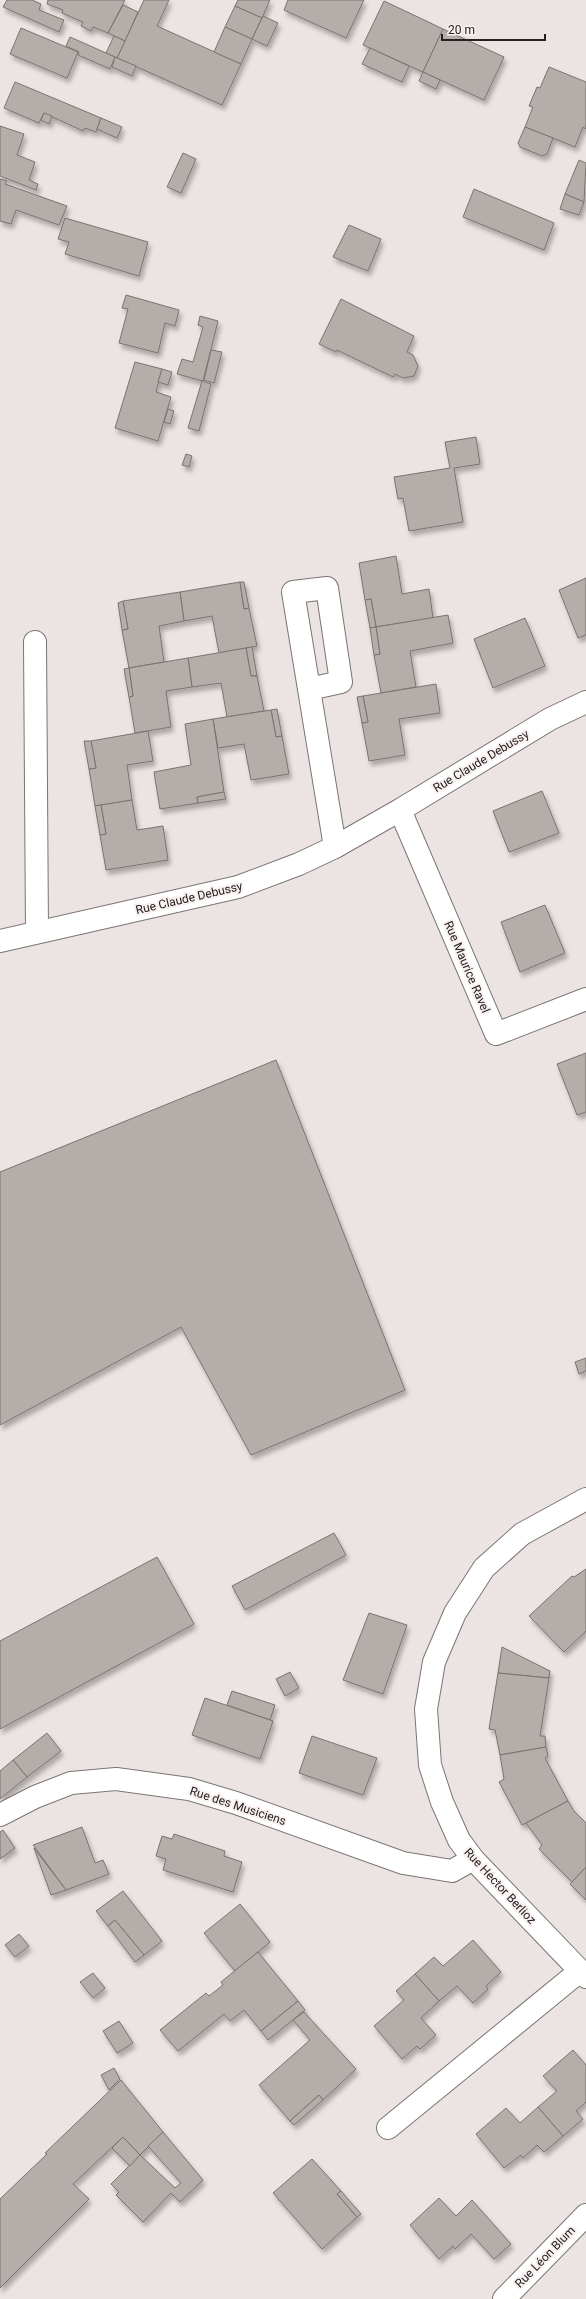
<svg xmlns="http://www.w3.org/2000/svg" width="586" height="2299" font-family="Roboto,sans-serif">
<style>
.building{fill:#b5ada9;stroke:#7a736f;filter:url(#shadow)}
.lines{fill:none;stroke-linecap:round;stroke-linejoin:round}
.minor-casing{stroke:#7d7474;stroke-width:24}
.minor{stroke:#fff;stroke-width:22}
.labels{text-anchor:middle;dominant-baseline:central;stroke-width:4;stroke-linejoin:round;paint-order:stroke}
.street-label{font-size:12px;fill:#242121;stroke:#faf0f0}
</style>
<defs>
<filter id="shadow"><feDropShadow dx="2.5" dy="4.5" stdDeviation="2" flood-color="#0004"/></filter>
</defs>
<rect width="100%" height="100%" fill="#ece3e3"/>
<!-- building -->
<g class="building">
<path d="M 7,0 L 32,0 L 41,4 L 39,10 L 64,20 L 59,32 L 3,7 Z"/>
<path d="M 48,0 L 125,0 L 108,33 L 93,27 L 91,31 L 81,26 L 83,22 L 62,13 L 63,10 L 47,4 Z"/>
<path d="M 144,0 L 169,0 L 157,26 L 241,64 L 222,105 L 117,58 Z"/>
<path d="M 238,0 L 270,0 L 262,18 L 235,6 Z"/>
<path d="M 288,0 L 364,0 L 346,38 L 284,10 Z"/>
<path d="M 384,1 L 443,29 L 423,72 L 363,45 Z"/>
<path d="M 123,5 L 138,12 L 125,41 L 108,33 Z"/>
<path d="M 235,6 L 262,18 L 252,39 L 225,27 Z"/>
<path d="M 263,16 L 278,23 L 267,46 L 252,39 Z"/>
<path d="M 225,27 L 252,39 L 241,64 L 214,52 Z"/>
<path d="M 21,28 L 78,52 L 67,78 L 10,54 Z"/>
<path d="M 443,29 L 504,57 L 484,100 L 423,72 Z"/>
<path d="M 114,36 L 125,41 L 117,58 L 106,53 Z"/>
<path d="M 70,37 L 115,57 L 110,69 L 78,55 L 79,52 L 66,46 Z"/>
<path d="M 370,48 L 409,66 L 402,82 L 362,64 Z"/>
<path d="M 115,57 L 136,66 L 132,76 L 112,67 Z"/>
<path d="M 549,67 L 586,82 L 586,129 L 583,127 L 575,147 L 525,127 L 533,107 L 529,106 L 537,87 L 540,88 Z"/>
<path d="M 423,72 L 440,80 L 436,89 L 419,81 Z"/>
<path d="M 15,82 L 101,118 L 96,132 L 85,128 L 83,131 L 44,113 L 39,123 L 4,108 Z"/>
<path d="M 44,113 L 52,116 L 49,124 L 41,120 Z"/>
<path d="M 101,118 L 122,127 L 117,138 L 97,129 Z"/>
<path d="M 0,126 L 24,134 L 17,155 L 35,162 L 29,180 L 38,184 L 36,190 L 0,176 Z"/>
<path d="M 525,127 L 553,138 L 547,154 L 542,156 L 520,147 L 518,143 Z"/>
<path d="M 183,153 L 196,159 L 181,193 L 167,187 Z"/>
<path d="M 579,160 L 586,163 L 584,202 L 565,194 Z"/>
<path d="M 0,179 L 7,181 L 5,184 L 67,206 L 59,225 L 16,210 L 11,224 L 0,221 Z"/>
<path d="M 474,189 L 554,223 L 544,250 L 463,217 Z"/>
<path d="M 565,194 L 584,202 L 579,215 L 560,209 Z"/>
<path d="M 65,218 L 148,242 L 139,276 L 65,254 L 69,242 L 58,239 Z"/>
<path d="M 349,225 L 381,239 L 368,271 L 333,257 Z"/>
<path d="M 126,295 L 179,310 L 175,326 L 165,323 L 158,353 L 119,343 L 128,309 L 122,308 Z"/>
<path d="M 341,299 L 414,336 L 407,352 L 413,355 L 418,366 L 414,376 L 403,378 L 395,374 L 393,377 L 337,350 L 336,352 L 319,344 Z"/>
<path d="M 200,316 L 218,321 L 203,381 L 177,374 L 182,359 L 193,362 L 203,327 L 198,325 Z"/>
<path d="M 211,350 L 222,352 L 214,383 L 204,380 Z"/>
<path d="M 135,362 L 162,369 L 156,392 L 171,397 L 158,441 L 115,428 Z"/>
<path d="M 162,369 L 172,372 L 168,385 L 158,382 Z"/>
<path d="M 202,381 L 211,384 L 199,431 L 188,428 Z"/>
<path d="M 168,409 L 174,411 L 170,424 L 164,422 Z"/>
<path d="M 476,437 L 480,464 L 454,468 L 463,522 L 409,531 L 403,498 L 398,499 L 394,477 L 450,468 L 445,442 Z"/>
<path d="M 186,454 L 192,456 L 189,467 L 182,465 Z"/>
<path d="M 396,556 L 402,594 L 429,589 L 433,618 L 376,627 L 371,599 L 365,600 L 359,563 Z"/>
<path d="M 586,578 L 586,635 L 578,638 L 559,590 Z"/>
<path d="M 240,582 L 244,609 L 249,608 L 257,646 L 219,653 L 212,616 L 184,621 L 180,592 Z"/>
<path d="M 240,582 L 244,582 L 249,608 L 244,609 Z"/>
<path d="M 180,592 L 184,621 L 159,626 L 164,662 L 129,668 L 122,630 L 128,629 L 123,601 Z"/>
<path d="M 371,599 L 376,627 L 370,628 L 365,600 Z"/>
<path d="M 123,601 L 128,629 L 122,630 L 118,603 Z"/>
<path d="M 448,615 L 453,643 L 410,651 L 416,687 L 381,693 L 374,655 L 380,654 L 376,627 Z"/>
<path d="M 525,618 L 545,666 L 493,688 L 474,639 Z"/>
<path d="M 376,627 L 380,654 L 374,655 L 370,628 Z"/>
<path d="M 252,647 L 257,676 L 251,676 L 246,648 Z"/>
<path d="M 246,648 L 251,676 L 257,676 L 264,711 L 227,717 L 221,683 L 192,687 L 188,658 Z"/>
<path d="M 188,658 L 192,687 L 166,691 L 171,727 L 135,733 L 129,697 L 133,696 L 129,668 Z"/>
<path d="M 129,668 L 133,696 L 129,697 L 124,669 Z"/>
<path d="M 436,684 L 440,713 L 399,719 L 405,755 L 369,761 L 362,723 L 368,722 L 363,696 Z"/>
<path d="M 363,696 L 368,722 L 362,723 L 357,697 Z"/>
<path d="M 277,709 L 282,736 L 276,737 L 271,710 Z"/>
<path d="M 271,710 L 276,737 L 282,736 L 289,774 L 251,780 L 244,744 L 218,748 L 213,719 Z"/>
<path d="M 213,719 L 224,792 L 197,797 L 198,803 L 160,809 L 154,772 L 191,765 L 185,724 Z"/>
<path d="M 148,731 L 153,761 L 127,765 L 132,800 L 95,806 L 89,769 L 96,768 L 91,741 Z"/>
<path d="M 84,741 L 91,741 L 96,768 L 89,769 Z"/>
<path d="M 542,791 L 559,833 L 509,852 L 493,811 Z"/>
<path d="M 224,792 L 226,799 L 198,803 L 197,797 Z"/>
<path d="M 132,800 L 137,830 L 163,826 L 168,860 L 106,870 L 100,835 L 106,834 L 101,805 Z"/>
<path d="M 101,805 L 106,834 L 100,835 L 95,806 Z"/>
<path d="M 545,905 L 565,953 L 520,972 L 501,922 Z"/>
<path d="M 586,1053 L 586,1112 L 577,1115 L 557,1064 Z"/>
<path d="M 276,1060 L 405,1390 L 251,1455 L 181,1327 L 0,1425 L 0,1172 Z"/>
<path d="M 586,1358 L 586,1371 L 579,1374 L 575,1362 Z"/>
<path d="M 334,1533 L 346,1555 L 245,1610 L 232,1586 Z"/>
<path d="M 157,1557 L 194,1624 L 0,1729 L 0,1641 Z"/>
<path d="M 586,1569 L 586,1631 L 564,1652 L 529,1616 L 572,1576 L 574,1577 Z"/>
<path d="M 369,1613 L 407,1625 L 383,1694 L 343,1680 Z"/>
<path d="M 502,1647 L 550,1671 L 549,1678 L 498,1673 Z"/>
<path d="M 290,1672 L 299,1688 L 285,1696 L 276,1679 Z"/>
<path d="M 498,1673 L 549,1678 L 540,1736 L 545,1736 L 546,1747 L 500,1755 L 495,1730 L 489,1729 Z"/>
<path d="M 232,1691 L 275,1705 L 270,1720 L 227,1705 Z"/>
<path d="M 205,1698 L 273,1721 L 260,1759 L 192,1735 Z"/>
<path d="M 47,1733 L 61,1751 L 27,1777 L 13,1760 Z"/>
<path d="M 312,1736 L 377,1758 L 363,1795 L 299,1773 Z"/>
<path d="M 546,1747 L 548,1756 L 545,1758 L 568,1801 L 522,1825 L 499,1782 L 504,1779 L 500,1755 Z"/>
<path d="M 13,1760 L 27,1777 L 0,1799 L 0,1771 Z"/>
<path d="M 568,1801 L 574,1811 L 586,1823 L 586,1867 L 572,1882 L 539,1849 L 542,1845 L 526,1823 Z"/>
<path d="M 82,1827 L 95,1863 L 103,1860 L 109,1874 L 66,1890 L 33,1845 Z"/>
<path d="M 3,1830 L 15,1848 L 0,1859 L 0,1832 Z"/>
<path d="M 174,1834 L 225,1851 L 224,1856 L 242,1862 L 233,1892 L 163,1870 L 166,1859 L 156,1856 L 162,1836 L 172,1839 Z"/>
<path d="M 34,1848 L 66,1890 L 51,1895 Z"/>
<path d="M 586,1867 L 586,1900 L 570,1884 Z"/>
<path d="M 123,1891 L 162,1941 L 144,1955 L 115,1920 L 108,1926 L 96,1911 Z"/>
<path d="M 240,1904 L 270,1942 L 235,1971 L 204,1933 Z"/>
<path d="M 115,1920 L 144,1955 L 135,1962 L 108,1926 Z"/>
<path d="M 19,1934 L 29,1946 L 15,1957 L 5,1945 Z"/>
<path d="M 473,1940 L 501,1972 L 486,1986 L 488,1989 L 473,2003 L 457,1986 L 439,2001 L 415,1974 L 434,1957 L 443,1966 Z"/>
<path d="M 258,1952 L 298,2001 L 261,2031 L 244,2010 L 230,2021 L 224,2014 L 178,2051 L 160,2030 L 206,1993 L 209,1996 L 223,1985 L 221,1982 Z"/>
<path d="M 93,1973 L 105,1988 L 93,1998 L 80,1982 Z"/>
<path d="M 415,1974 L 439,2001 L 421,2018 L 436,2035 L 420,2049 L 417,2046 L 402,2059 L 374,2026 L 404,2000 L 396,1991 Z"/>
<path d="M 298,2001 L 305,2010 L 268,2040 L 261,2031 Z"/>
<path d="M 304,2012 L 356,2069 L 323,2100 L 319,2095 L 290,2121 L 259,2085 L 310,2040 L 293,2020 Z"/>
<path d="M 119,2021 L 133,2043 L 117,2053 L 103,2031 Z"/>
<path d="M 573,2050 L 586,2065 L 586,2102 L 576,2111 L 583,2119 L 563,2136 L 538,2107 L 557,2091 L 543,2076 Z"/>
<path d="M 114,2068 L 120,2079 L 109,2090 L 101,2075 Z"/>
<path d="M 121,2080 L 163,2132 L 140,2155 L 123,2137 L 73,2184 L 89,2199 L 0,2288 L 0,2199 L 47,2154 L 45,2153 Z"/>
<path d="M 319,2095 L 323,2100 L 294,2125 L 290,2121 Z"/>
<path d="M 538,2107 L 563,2136 L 544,2152 L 537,2145 L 523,2158 L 521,2155 L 504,2168 L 476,2134 L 506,2108 L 520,2123 Z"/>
<path d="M 163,2132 L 203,2180 L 180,2202 L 171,2193 L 143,2222 L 116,2195 L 119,2192 L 111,2184 L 140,2155 L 175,2188 L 181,2183 L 148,2146 Z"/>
<path d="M 123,2137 L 140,2155 L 130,2166 L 112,2148 Z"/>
<path d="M 312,2159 L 341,2191 L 337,2194 L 357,2217 L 322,2249 L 273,2193 Z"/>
<path d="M 341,2191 L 361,2214 L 357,2217 L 337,2194 Z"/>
<path d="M 439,2198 L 456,2216 L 472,2200 L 511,2244 L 494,2259 L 471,2234 L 455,2249 L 453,2246 L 439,2259 L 410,2225 Z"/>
</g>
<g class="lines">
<defs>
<g id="minor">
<path d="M 35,642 L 37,932"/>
<path d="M 400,810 L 496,1034 L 586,999"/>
<path d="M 335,847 L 400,810 L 550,719 L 586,702"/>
<path d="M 0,941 L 238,887 L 299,864 L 335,847 L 293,592 L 327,588 L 341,682 L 309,689"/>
<path d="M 586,1499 L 522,1534 L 484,1568 L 455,1613 L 434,1662 L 426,1709 L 430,1765 L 442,1802 L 459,1840 L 473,1859 L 586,1977"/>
<path d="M 0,1815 L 35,1797 L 71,1783 L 116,1779 L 189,1789 L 236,1803 L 403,1863 L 452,1871 L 473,1859"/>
<path d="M 388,2128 L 580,1971"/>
<path d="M 504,2299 L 586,2215"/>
</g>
</defs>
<!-- minor casing -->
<use href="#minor" class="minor-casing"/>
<!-- minor -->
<use href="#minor" class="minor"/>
</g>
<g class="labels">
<!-- street labels -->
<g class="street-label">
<text transform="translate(481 761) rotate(-31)">Rue Claude Debussy</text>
<text transform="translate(189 898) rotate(-13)">Rue Claude Debussy</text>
<text transform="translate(467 967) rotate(67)">Rue Maurice Ravel</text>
<text transform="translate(238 1806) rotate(18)">Rue des Musiciens</text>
<text transform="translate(500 1886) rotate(47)">Rue Hector Berlioz</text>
<text transform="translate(545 2257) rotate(-46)">Rue Léon Blum</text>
</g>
</g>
<!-- scale -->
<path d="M442 34v6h103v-6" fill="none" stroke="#242121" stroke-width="2"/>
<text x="448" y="34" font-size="12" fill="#242121" stroke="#faf0f0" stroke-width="3" paint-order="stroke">20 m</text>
</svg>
